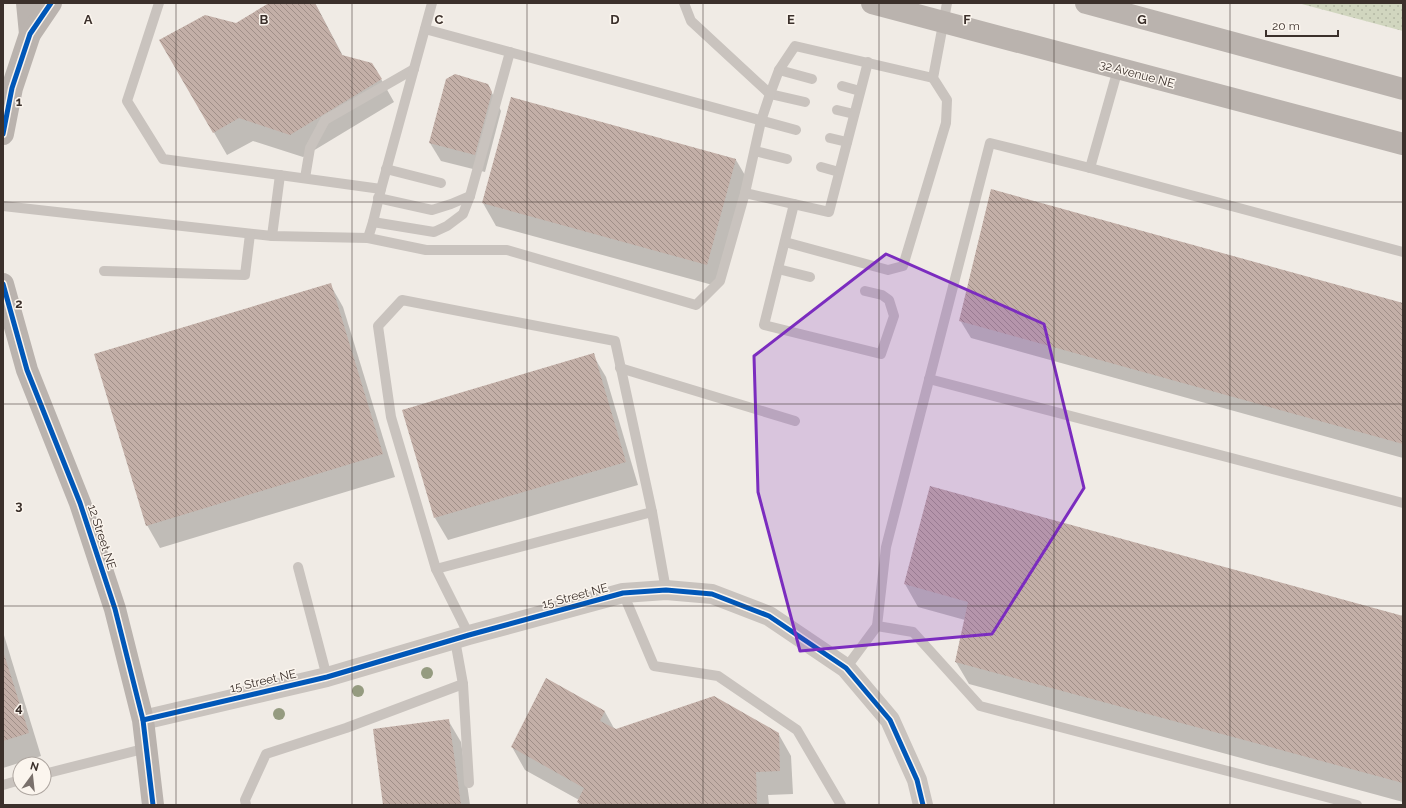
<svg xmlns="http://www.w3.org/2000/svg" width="1406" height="808" font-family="Raleway,sans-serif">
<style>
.grass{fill:url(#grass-dots)}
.shadow{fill:#0003}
.building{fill:url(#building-back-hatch)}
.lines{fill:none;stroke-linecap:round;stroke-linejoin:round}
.lane{stroke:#c9c3be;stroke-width:10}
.street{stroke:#c9c3be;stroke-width:20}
.secondary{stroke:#bab3ae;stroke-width:22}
.cycleway-casing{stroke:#fbf5ee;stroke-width:8}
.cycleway{stroke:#0057b8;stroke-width:5}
.tree{fill:#959b80}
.marked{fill:#7b2cbf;fill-opacity:0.2;stroke:#7b2cbf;stroke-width:3;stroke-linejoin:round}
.grid{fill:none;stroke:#3b302b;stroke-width:1;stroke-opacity:0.55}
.labels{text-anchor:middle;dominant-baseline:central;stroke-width:3;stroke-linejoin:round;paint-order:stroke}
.street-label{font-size:12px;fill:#3b302b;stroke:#fbf5ee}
.grid-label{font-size:13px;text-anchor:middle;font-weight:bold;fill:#3b302b;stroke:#fbf5ee;stroke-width:3;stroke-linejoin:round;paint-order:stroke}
</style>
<defs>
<pattern id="grass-dots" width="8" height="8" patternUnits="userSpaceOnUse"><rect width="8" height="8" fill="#d1d6bf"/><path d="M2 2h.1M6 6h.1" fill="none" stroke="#b4b8a4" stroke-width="1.8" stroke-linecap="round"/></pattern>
<pattern id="building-back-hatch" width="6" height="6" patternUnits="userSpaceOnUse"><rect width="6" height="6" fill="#c3afa7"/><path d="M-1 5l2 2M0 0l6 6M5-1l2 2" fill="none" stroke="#a08f88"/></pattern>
</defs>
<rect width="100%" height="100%" fill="#f0ebe5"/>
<!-- grass -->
<path class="grass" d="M 1298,3 L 1403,3 L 1403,31 Z"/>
<!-- shadow -->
<g class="shadow">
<path d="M 271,3 L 315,3 L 343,56 L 381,79 L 394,102 L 303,157 L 253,141 L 227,155 L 161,41 L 236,24 Z"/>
<path d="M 488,85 L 501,111 L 485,172 L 441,161 L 430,143 Z"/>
<path d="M 512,98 L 736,160 L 749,182 L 720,287 L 496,226 L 483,203 Z"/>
<path d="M 330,284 L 343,307 L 395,477 L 160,548 L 147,525 Z"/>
<path d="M 1403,304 L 1403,458 L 971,338 L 960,320 Z"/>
<path d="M 593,355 L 606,377 L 638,485 L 448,540 L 435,518 Z"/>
<path d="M 905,584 L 1403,617 L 1403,802 L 969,684 L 956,662 L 965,620 L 918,607 Z"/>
<path d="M 3,632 L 41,756 L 3,768 Z"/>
<path d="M 546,680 L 605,712 L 615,730 L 778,733 L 791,756 L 793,794 L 768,795 L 769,805 L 580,805 L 578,802 L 579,800 L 525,770 L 512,747 Z"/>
<path d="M 448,720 L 461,742 L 470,805 L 384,805 Z"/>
</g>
<!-- building -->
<g class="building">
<path d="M 269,3 L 315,3 L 342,55 L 372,63 L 382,79 L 290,135 L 239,118 L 213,133 L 159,40 L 205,15 L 236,23 Z"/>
<path d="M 455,74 L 488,84 L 492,92 L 475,155 L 429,143 L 446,79 Z"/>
<path d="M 511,97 L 736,159 L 707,265 L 482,203 Z"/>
<path d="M 991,189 L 1403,303 L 1403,444 L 959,321 Z"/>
<path d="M 331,283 L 383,454 L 146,526 L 94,354 Z"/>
<path d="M 594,353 L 626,462 L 434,518 L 402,410 Z"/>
<path d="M 930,486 L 1403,616 L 1403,783 L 955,662 L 968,602 L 904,584 Z"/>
<path d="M 3,651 L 29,733 L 3,741 Z"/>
<path d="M 546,678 L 605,711 L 600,721 L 616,729 L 714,696 L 779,733 L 780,771 L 756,772 L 757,805 L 583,805 L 577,802 L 584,788 L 511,747 Z"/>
<path d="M 449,719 L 461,805 L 383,805 L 373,729 Z"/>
</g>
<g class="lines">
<!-- lane -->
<g class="lane">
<path d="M 159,3 L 127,101 L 163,159 L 381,189"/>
<path d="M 684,3 L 691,21 L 770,94 L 805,102"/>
<path d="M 425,29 L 796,130"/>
<path d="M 779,70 L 812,79"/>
<path d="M 842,86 L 860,91"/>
<path d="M 837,110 L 854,114"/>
<path d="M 830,138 L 847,142"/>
<path d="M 755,151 L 787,159"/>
<path d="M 821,167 L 839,172"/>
<path d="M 1090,168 L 1118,69"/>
<path d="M 386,169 L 441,183"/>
<path d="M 305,178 L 310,148 L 325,120 L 414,69"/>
<path d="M 745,193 L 829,212 L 868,62"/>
<path d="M 378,198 L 432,210 L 451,204 L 470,196"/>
<path d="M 794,204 L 764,325 L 881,354 L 894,316 L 889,300 L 882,295 L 865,291"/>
<path d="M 3,206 L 272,236 L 368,238 L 373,222 L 381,189 L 432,3"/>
<path d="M 373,222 L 434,232 L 447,226 L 463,214 L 470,196 L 510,52"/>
<path d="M 272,236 L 280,175"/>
<path d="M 368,238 L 426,250 L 507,250 L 696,305 L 720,281 L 745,193 L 761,121 L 770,94 L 779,70 L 795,46 L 933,78"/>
<path d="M 785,242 L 888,270 L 903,266 L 946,123 L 947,100 L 933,78 L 947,3"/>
<path d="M 778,269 L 810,277"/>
<path d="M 104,271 L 245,275 L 250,234"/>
<path d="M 620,368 L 795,421"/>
<path d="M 929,379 L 1403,503"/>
<path d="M 298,567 L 327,677"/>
<path d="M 436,569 L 652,512"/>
<path d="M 623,593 L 654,666 L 718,676 L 797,730 L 841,805"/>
<path d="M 877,626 L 886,547 L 990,143 L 1090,168 L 1403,252"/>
<path d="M 469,635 L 436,569 L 391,417 L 378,326 L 402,300 L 615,341 L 652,512 L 666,590"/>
<path d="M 455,640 L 463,684 L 469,783"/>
<path d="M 846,668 L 877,626 L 913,632 L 980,706 L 1357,805"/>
<path d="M 44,774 L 147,748"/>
<path d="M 3,785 L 20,780"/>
<path d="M 246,805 L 245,800 L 266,754 L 346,728 L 463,684"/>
</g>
<!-- street -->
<path class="street" d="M 143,720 L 327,677 L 469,635 L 623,593 L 666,590 L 712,594 L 769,616 L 846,668 L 890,720 L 917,780 L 923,805"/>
<!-- secondary -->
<g class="secondary">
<path d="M 27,3 L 30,34"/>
<path d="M 872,3 L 1403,144"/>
<path d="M 1086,3 L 1403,89"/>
<path d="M 3,134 L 12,88 L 30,34 L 51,3"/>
<path d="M 3,284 L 27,370 L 80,503 L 115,609 L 143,720 L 153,805"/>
</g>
<defs>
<g id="cycleway">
<path d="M 3,134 L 12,88 L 30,34 L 51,3"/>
<path d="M 3,284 L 27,370 L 80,503 L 115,609 L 143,720 L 153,805"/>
<path d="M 143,720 L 327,677 L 469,635 L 623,593 L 666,590 L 712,594 L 769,616 L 846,668 L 890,720 L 917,780 L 923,805"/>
</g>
</defs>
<!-- cycleway casing -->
<use href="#cycleway" class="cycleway-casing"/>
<!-- cycleway -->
<use href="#cycleway" class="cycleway"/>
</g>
<!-- trees -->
<g class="tree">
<circle cx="427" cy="673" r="6"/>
<circle cx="358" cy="691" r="6"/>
<circle cx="279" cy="714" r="6"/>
</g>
<!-- marked area -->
<path class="marked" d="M 886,254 L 1044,324 L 1084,488 L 992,634 L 800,651 L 758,492 L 754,356 Z"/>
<!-- grid -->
<path class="grid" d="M 176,3 L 176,805M 352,3 L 352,805M 527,3 L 527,805M 703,3 L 703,805M 879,3 L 879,805M 1054,3 L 1054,805M 1230,3 L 1230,805M 3,202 L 1403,202M 3,404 L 1403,404M 3,606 L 1403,606"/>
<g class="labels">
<!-- street labels -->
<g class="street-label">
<text transform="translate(1137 74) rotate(15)">32 Avenue NE</text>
<text transform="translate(102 537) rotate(72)">12 Street NE</text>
<text transform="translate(575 596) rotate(-15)">15 Street NE</text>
<text transform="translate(263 681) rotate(-13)">15 Street NE</text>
</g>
</g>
<g class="grid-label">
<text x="88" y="24">A</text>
<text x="264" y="24">B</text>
<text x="439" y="24">C</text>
<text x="615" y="24">D</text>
<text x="791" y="24">E</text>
<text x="967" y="24">F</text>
<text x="1142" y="24">G</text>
<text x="19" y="106">1</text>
<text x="19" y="308">2</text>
<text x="19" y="510">3</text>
<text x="19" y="712">4</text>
</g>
<!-- border -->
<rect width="1406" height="808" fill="none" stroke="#3b302b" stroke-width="8"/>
<!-- north arrow -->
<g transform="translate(32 776) rotate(15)"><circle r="19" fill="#fbf5ee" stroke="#aea6a0"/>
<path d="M0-3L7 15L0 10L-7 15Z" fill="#7a716c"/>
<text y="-6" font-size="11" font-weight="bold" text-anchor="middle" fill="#3b302b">N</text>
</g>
<!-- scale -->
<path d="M1266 30v6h72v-6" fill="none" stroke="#3b302b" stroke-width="2"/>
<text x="1272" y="30" font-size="12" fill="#3b302b" stroke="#fbf5ee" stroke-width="3" paint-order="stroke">20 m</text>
</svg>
